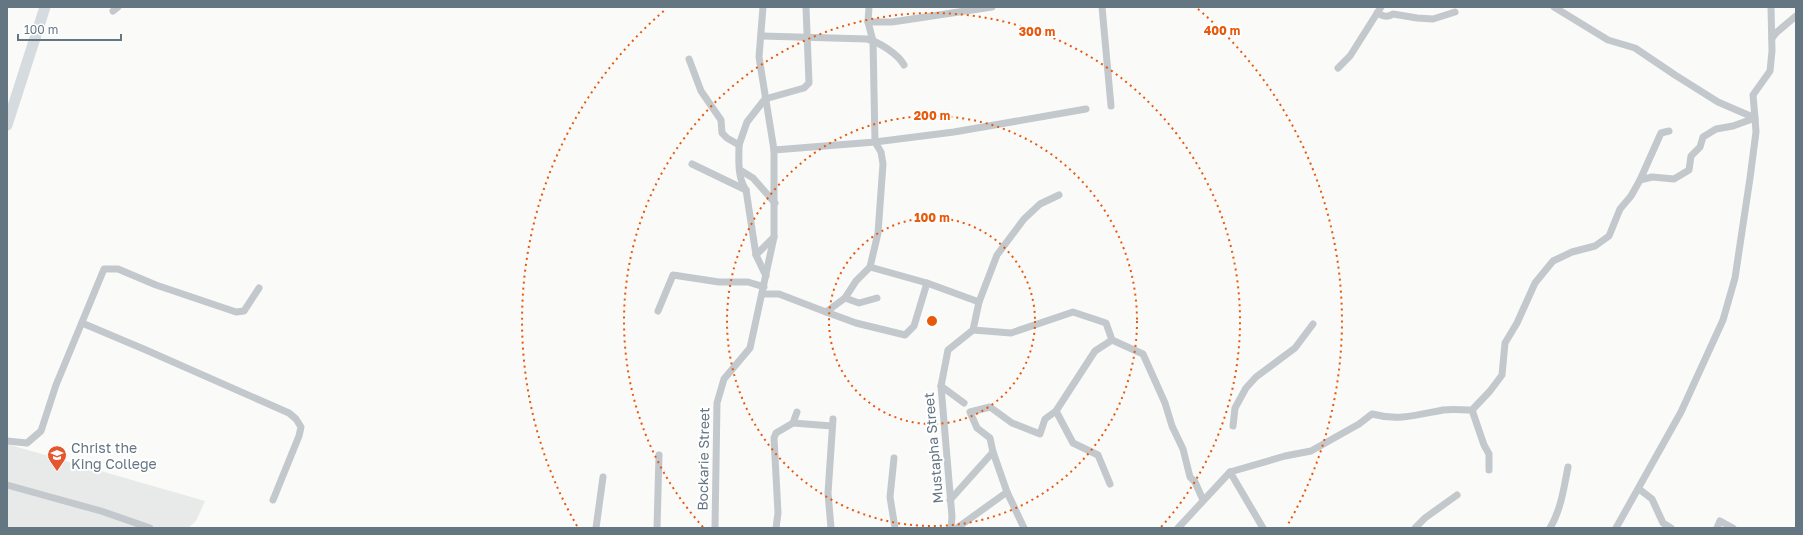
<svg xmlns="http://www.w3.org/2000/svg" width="1803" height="535" font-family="'Golos Text',sans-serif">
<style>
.built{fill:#e8e9e9}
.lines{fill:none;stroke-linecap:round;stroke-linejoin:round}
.street{stroke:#c3c8cc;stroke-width:7}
.primary{stroke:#d6dbdf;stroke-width:11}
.ring{fill:none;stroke:#e8590c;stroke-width:2;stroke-dasharray:2 4}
.labels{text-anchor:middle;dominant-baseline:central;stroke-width:4;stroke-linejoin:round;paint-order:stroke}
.poi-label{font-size:14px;fill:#657683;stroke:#fff;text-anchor:start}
.street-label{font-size:14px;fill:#657683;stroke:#fff}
.centre{fill:#e8590c;stroke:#fff;stroke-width:2}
.ring-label{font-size:12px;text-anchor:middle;font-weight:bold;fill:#e8590c;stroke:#fff;stroke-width:4;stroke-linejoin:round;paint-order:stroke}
</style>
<rect width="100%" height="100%" fill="#fafaf8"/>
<!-- built -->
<path class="built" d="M 7,444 L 205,501 L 196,521 L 188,528 L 7,528 Z"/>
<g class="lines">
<!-- street -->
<g class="street">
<path d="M 763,7 L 759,57 L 774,150 L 774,237"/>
<path d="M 869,7 L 868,22 L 892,22 L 992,7"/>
<path d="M 1102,7 L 1111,106"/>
<path d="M 1554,7 L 1608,40 L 1635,48 L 1675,75 L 1718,102 L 1755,118 L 1756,132 L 1750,178 L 1735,278 L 1723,320 L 1681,412 L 1616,528"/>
<path d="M 113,11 L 118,7"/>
<path d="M 1377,13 C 1383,16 1387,18 1393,14 L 1417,18 L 1433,19 L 1455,12"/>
<path d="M 761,36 L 867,39 C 879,42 898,54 904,65"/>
<path d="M 1772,38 L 1777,32 L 1796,16"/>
<path d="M 689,59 L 701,91 L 721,120 L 722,133 L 727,138 L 739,145 C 739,159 737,177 746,190 L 756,255 L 766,276"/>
<path d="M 1338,68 L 1350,56 L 1381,7"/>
<path d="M 739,145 L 747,122 L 765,99 L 804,88 L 809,83 L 806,7"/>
<path d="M 774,150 L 875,142 L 873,41 L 868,22"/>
<path d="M 692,164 L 746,190"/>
<path d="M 740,170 L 753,178 L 775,203"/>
<path d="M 1640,180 L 1661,133 L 1669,131"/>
<path d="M 870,267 L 927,283 L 979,302"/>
<path d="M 762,294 L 779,294 L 826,312 L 845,298 L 856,281 L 870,267 L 878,233 L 883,164 L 881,152 L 875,142 L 954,132 L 1086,109"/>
<path d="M 845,298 L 859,303 L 877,298"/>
<path d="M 658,311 L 673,275 L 719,282 L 748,282 L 764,287"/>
<path d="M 826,312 L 856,323 L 905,335 L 914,326 L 927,283"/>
<path d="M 82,323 L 146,350 L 289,413 L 296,419 L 301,427 L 299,436 L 273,500"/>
<path d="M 973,330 L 1011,333 L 1073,312 L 1106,323 L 1112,340 L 1143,354 L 1165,403 L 1172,426 L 1183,449 L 1190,477 L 1195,482 L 1203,500"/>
<path d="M 941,386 L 964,403"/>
<path d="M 1472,410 L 1484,445 L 1489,454 L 1489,470"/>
<path d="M 1056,411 L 1073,443 L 1098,455 L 1110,484"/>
<path d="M 793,423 L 832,426"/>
<path d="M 1233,426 L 1235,408 L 1246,388 L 1256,377 L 1295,348 L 1313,324"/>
<path d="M 7,441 L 27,443 L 41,431 L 56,385 L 104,269 L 118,269 L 156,285 L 236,312 L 244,311 L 259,288"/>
<path d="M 993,452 L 1007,492 L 1024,528"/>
<path d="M 894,458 L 890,497 L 895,528"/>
<path d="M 1230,472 L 1285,456 L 1311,451 L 1359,424 L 1372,414 C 1398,421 1417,415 1443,410 C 1452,409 1462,410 1472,410 L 1490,391 L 1502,375 L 1505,343 L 1517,323 L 1535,283 L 1553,261 L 1572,252 L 1595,246 L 1609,236 L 1620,209 L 1631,196 L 1640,180 L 1652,177 L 1674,179 L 1689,170 L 1691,156 L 1700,147 L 1703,137 L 1716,129 L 1733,126 L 1755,118 L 1753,95 L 1770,71 L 1772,51 L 1771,7"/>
<path d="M 7,485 L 101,511 L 150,528"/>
<path d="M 1639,489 L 1652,499 L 1663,523 L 1671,528"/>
<path d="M 950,500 L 993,452 L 990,438 L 977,428 L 970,412 L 990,407 L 1012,423 L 1040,434 L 1045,419 L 1056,411 L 1095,351 L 1112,340"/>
<path d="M 596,528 L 603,477"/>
<path d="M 657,528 L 659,455"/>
<path d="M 715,528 L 717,403 L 724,379 L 750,348 L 774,237 L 756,255"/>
<path d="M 776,528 L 778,513 L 774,438 L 776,433 L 793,423 L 797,412"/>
<path d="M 831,528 L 828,493 L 833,419"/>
<path d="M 951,528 L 952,517 L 941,386 L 948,350 L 973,330 L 979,302 L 997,255 L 1024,219 L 1040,204 L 1059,195"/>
<path d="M 957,528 L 1007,492"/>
<path d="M 1178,528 L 1230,472 L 1263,528"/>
<path d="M 1415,528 L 1425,518 L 1457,495"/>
<path d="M 1550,528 C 1561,510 1564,487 1568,467"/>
<path d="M 1717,528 L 1720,521 L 1733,528"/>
</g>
<!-- primary -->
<path class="primary" d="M 7,125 L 45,7"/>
</g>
<!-- distance rings -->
<g class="ring">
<circle cx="932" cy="321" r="103"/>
<circle cx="932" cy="321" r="205"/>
<path d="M703 527A308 308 0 1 1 1161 527"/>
<path d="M577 526A410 410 0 0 1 666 9M1198 9A410 410 0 0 1 1287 526"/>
</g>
<!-- icons -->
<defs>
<symbol id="university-pin" viewBox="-11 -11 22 30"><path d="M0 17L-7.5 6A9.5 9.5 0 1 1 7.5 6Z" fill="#e4572e" stroke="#fff"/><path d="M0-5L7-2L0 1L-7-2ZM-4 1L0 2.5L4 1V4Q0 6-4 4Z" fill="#fff"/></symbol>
</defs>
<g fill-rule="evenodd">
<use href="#university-pin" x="46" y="444" width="22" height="30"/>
</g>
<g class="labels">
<!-- poi labels -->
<g class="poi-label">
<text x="71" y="447">Christ the<tspan x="71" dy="16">King College</tspan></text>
</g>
<!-- street labels -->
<g class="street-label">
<text transform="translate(933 448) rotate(-95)">Mustapha Street</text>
<text transform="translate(703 459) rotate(-89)">Bockarie Street</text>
</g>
</g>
<circle cx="932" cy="321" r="6" class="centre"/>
<g class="ring-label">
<text x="1222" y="35">400 m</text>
<text x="1037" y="36">300 m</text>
<text x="932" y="120">200 m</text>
<text x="932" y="222">100 m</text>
</g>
<!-- border -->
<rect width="1803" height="535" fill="none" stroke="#657683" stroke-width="16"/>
<!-- scale -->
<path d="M18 34v6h103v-6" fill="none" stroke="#657683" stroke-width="2"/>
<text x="24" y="34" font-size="12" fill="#657683" stroke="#ffffff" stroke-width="3" paint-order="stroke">100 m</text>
</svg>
